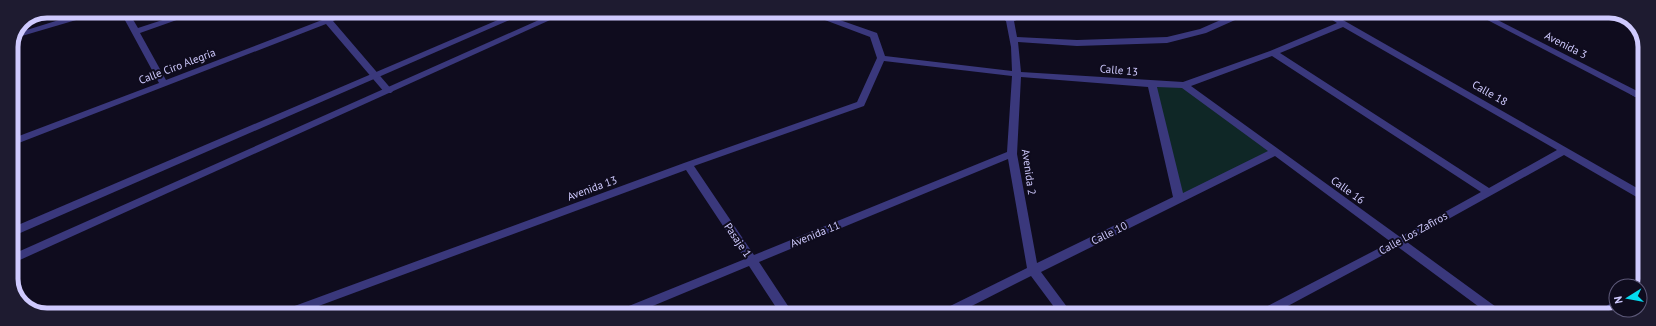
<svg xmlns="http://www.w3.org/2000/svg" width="1656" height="326" font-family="'PT Sans',sans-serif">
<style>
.green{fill:#0f2726}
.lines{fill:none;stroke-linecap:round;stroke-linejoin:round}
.minor{fill:#3a387c;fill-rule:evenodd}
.tertiary{fill:#3a387c;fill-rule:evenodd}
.labels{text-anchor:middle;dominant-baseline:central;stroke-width:4;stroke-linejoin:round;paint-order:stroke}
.street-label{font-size:11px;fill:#cfcafe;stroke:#0f0c1e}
.rim{fill:none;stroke:#cfcafe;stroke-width:5}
</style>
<rect width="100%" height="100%" fill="#0f0c1e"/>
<!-- green -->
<path class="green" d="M 1152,84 L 1184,85 L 1275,152 L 1179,199 Z"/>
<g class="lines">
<!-- minor -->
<g class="minor">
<path d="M 88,11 L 101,11 L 100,13 L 15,38 L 17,33 Z"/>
<path d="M 120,11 L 128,11 L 138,28 L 190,11 L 202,11 L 140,33 L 166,80 L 322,20 L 315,11 L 324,11 L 329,17 L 344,11 L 356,11 L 333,21 L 393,91 L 391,93 L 385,93 L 326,24 L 11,146 L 11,139 L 159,83 Z"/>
<path d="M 545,11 L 555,11 L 560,16 L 556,18 Z"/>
<path d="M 801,11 L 814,11 L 877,33 L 885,56 L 1012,71 L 1011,47 L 1006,21 L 994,11 L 1004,11 L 1011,17 L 1028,11 L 1042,11 L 1014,21 L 1017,37 L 1077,40 L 1167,37 L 1200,29 L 1241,11 L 1253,12 L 1206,33 L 1167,43 L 1077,46 L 1018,42 L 1021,72 L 1183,82 L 1270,51 L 1337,23 L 1320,12 L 1329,12 L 1644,192 L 1644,200 L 1640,199 L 1564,155 L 1407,242 L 1503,312 L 1505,315 L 1490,315 L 1398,247 L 1271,315 L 1254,315 L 1256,312 L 1391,242 L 1275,156 L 1041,272 L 1073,315 L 1060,315 L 1031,276 L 954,315 L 936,315 L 938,312 L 1027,268 L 1008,159 L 759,262 L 794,315 L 781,315 L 749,266 L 631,315 L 612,315 L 614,312 L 745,259 L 686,170 L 297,314 L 279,314 L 281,311 L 684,163 L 857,102 L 877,58 L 870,37 ZM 1343,27 L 1557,150 L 1489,188 L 1280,53 ZM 1272,56 L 1481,192 L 1400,237 L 1191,86 ZM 884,61 L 1012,76 L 1007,152 L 754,255 L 694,166 L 864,106 ZM 1021,77 L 1148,87 L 1173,197 L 1037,263 L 1017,154 ZM 1157,87 L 1182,88 L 1268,151 L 1183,193 Z"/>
<path d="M 1645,86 L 1645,93 L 1635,97 L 1630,94 Z"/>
<path d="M 1644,283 L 1644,286 L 1640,293 L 1640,286 L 1636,286 Z"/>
<path d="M 1616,300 L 1616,310 L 1618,310 L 1609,315 L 1595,315 L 1597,312 Z"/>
</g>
<!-- tertiary -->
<g class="tertiary">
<path d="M 519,11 L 530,11 L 11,237 L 11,228 Z"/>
<path d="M 559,11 L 570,11 L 11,264 L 11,255 Z"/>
<path d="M 1472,12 L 1482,12 L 1645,95 L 1645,102 Z"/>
<path d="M 18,30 L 21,32 L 15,60 L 11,63 L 11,47 Z"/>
</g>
</g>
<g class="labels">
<!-- street labels -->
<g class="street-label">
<text transform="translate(1566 45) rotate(27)">Avenida 3</text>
<text transform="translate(177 66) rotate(-21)">Calle Ciro Alegría</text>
<text transform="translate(1119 70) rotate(5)">Calle 13</text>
<text transform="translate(1490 93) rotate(30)">Calle 18</text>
<text transform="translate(1029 172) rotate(82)">Avenida 2</text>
<text transform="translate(592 188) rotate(-20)">Avenida 13</text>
<text transform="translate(1348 190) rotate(36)">Calle 16</text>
<text transform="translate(1109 233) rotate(-26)">Calle 10</text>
<text transform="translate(1413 233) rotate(-29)">Calle Los Zafiros</text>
<text transform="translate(815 234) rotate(-22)">Avenida 11</text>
<text transform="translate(738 240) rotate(56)">Pasaje 1</text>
</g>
</g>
<!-- crop -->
<path d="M0 0H1656V326H0ZM47 18H1609A29 29 0 0 1 1638 47V279A29 29 0 0 1 1609 308H47A29 29 0 0 1 18 279V47A29 29 0 0 1 47 18Z" fill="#1e1b30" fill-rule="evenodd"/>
<path class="rim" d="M47 18H1609A29 29 0 0 1 1638 47V279A29 29 0 0 1 1609 308H47A29 29 0 0 1 18 279V47A29 29 0 0 1 47 18Z"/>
<!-- north arrow -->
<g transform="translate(1628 298) rotate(259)"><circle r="19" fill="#0f0c1e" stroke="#5c5878"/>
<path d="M0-3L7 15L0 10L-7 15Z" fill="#04dbf0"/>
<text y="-6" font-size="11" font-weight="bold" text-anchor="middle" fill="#cfcafe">N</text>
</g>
</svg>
